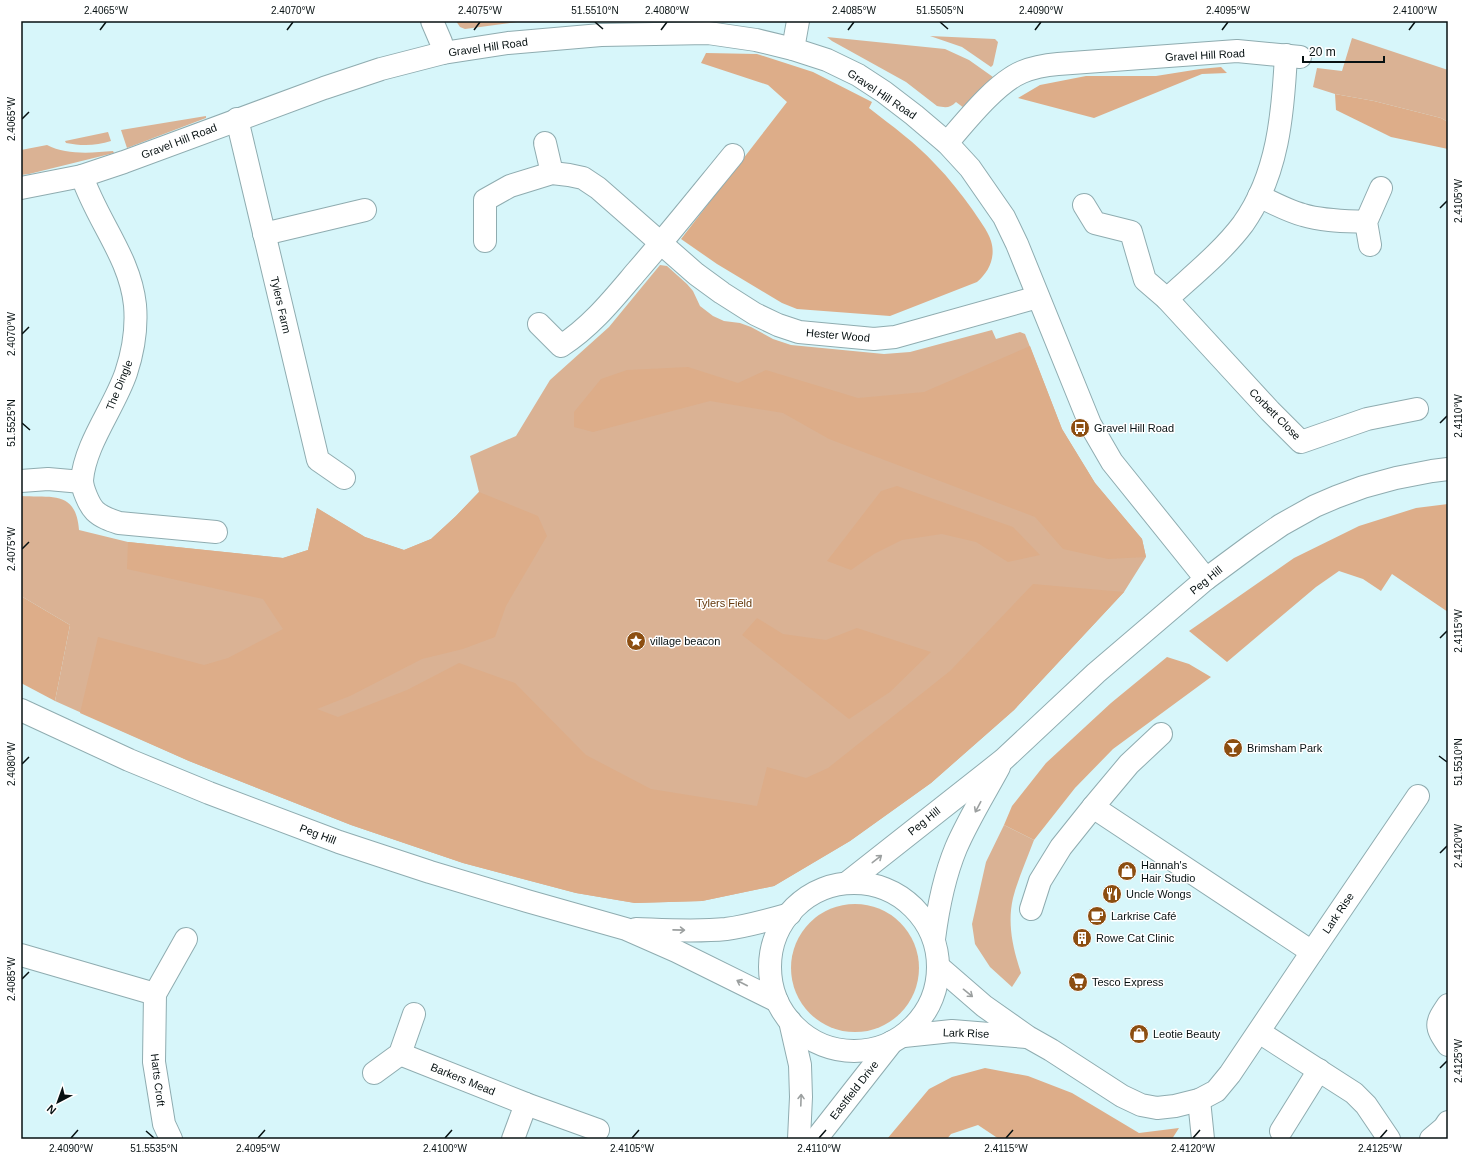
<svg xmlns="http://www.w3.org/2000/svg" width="1469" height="1160" font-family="Arial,sans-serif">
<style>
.green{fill:#dab294}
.forest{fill:#ddad89}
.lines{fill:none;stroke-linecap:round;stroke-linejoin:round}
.minor-casing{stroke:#8facb0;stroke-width:24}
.major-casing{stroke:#8facb0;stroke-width:24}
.minor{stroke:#fff;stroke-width:22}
.major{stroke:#fff;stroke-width:22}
.oneway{stroke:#9ca0a0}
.ticks{fill:none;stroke:#071112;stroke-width:1.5}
.labels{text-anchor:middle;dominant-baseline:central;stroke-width:3;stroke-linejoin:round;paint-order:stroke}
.street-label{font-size:11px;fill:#071112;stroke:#fff}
.poi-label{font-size:11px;fill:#071112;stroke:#fff;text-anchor:start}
.park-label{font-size:11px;fill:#64370b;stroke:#fff}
.neatline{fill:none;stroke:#071112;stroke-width:1.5}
.ticks-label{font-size:10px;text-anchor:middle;fill:#071112}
</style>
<rect width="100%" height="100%" fill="#d7f6fa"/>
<!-- green -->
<g class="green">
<path d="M 456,21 L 525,21 L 465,29 L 460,27 Z"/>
<path d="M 930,36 L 995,39 L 998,42 L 993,65 L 991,67 L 962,47 Z"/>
<path d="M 827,37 L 945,49 L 969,60 L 993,77 L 975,97 L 964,108 L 956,102 C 950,108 946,108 937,106 L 906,82 L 832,41 Z"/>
<path d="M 1352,38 L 1448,70 L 1448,122 L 1441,118 L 1374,101 L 1335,94 L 1313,87 L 1317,68 L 1342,71 Z"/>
<path d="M 206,116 L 206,118 L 127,148 L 121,130 Z"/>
<path d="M 108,132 L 111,141 C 96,146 81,146 66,143 L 65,141 Z"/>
<path d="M 47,145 C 66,155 91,153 113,151 L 114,153 L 29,174 L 21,175 L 21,150 Z"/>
<path d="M 660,265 L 667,266 L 687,284 L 693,291 L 700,306 L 713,316 L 724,321 L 740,323 L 751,327 L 773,339 L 791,345 L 884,354 L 910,352 L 992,330 L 996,339 L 1020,332 L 1025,334 L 1062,429 L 1095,483 L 1142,539 L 1146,557 L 1124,592 L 1014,710 L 931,783 L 850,841 L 774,886 L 702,901 L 635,903 L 576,893 L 463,863 L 351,825 L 189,761 L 55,701 L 70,625 L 21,596 L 21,496 C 51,498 76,490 79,530 L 128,542 L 283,558 L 308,550 L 317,508 L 365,537 L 404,550 L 431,539 L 456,516 L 479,492 L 470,456 L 516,436 L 550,380 L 609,327 Z"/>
<path d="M 1004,825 L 1034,840 C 1027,859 1018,879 1013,898 C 1007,924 1013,949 1021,973 L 1012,987 L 990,967 L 975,944 L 972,924 L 986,862 Z"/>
<circle cx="855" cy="968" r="64"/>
</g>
<!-- forest -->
<g class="forest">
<path d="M 706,53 L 757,54 L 813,72 L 872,102 L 869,108 C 892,126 916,143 935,164 C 949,178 961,194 972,209 C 978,218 988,231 991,241 C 996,257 989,272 977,282 L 890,316 L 797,309 L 782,303 L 717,264 L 681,239 L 787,102 L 768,85 L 701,63 Z"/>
<path d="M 1221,67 L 1227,73 L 1202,74 L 1094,118 L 1018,98 L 1040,85 L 1086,76 L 1156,76 L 1200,69 Z"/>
<path d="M 1335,94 L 1374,101 L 1441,118 L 1448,122 L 1448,149 L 1391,137 L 1336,110 Z"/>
<path d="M 1030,346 L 1062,429 L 1095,483 L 1142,539 L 1146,557 L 1108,559 L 1063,549 L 1035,517 L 829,439 L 783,413 L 710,401 L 593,432 L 574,427 L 574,412 L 601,379 L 627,370 L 688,367 L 738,383 L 766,370 L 858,398 L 924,392 Z"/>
<path d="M 897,486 L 1013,527 L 1040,555 L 1008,562 L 976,542 L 942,534 L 902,540 L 874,554 L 851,570 L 827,561 L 881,491 Z"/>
<path d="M 479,492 L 538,516 L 547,536 L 506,606 L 495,637 L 463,649 L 422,659 L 350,696 L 317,709 L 338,717 L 407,690 L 459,663 L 515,683 L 586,755 L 651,789 L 757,806 L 767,767 L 806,778 L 828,768 L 950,671 L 1033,584 L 1124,592 L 1014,710 L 931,783 L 850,841 L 774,886 L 702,901 L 635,903 L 576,893 L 463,863 L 351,825 L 189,761 L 80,713 L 98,637 L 204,665 L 228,658 L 283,629 L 263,599 L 127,569 L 128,542 L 283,558 L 308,550 L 317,508 L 365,537 L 404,550 L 431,539 L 456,516 Z"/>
<path d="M 1448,504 L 1448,612 L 1392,574 L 1381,591 L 1363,579 L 1339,571 L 1316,587 L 1227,662 L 1189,631 L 1294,558 L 1359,526 L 1416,508 Z"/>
<path d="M 21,596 L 70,625 L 55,701 L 21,683 Z"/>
<path d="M 757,618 L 783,634 L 826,640 L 857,628 L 931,652 L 890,692 L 849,719 L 742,635 Z"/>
<path d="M 1167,657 L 1189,664 L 1211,677 L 1113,749 L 1075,788 L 1034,840 L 1004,825 L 1012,806 L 1046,763 L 1111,703 Z"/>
<path d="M 985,1068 L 1028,1076 L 1072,1093 L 1139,1133 L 1179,1128 L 1172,1139 L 999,1139 L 978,1125 L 951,1134 L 947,1139 L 887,1139 L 929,1089 L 952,1077 Z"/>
</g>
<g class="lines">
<defs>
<g id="minor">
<path d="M 432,21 L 441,42 L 443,53"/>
<path d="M 793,49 L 798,21"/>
<path d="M 237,119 L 318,460 L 344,478"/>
<path d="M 545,143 L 552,173"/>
<path d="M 947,143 C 966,121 996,83 1022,72 C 1034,67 1046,65 1058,64 L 1237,51 L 1300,57"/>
<path d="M 82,176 C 97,221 130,257 135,305 C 137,328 133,352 126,373 C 114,408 85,444 82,480 C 82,488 89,505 95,511 C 101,517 110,520 119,523 L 216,532"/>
<path d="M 21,188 L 82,176 L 124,162 L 324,88 L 381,69 L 443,53 L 508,43 L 601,35 L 708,33 L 756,40 L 793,49 L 827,60 L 858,75 L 884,92 L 914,115 L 947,143 L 970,168 L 1004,217 L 1017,244 L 1090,424 L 1112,462 L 1206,579"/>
<path d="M 1259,196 C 1273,203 1288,211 1303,215 C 1323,221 1345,221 1366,222"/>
<path d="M 1084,205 L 1095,223 L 1131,232 L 1145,280 L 1167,299 L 1270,411 L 1301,442 L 1367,419 L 1417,409"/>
<path d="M 264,234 L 365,210"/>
<path d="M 485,241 L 485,200 L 510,186 L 552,173 L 569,175 L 583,178 L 598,188 L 696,274 L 722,293 L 755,314 L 778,325 L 799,332 L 874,339 L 895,337 L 1038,297"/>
<path d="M 1370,245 L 1366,222 L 1381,188"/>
<path d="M 1167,299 C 1193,275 1222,252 1243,224 C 1278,175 1283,114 1286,55"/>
<path d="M 539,324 L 561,346 C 592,326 614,298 637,271 C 670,233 701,194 733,155"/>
<path d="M 21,481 L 48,479 L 82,482"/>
<path d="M 1093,807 L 1312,952"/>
<path d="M 1031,909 L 1040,881 L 1061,847 L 1093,807 L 1129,764 L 1161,734"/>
<path d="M 21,955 L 155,994"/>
<path d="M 939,967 L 984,1006 L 1028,1037 L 1051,1050 L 1122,1096 L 1141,1105 L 1157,1108 L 1175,1106 L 1199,1100 L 1216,1091 L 1230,1074 L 1312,952 L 1418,796"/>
<path d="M 1448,1005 C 1435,1024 1435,1026 1448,1045"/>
<path d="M 790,1021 L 800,1065 L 801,1097 L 799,1139"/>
<path d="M 1259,1032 L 1354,1093 L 1366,1105 L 1389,1139"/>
<path d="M 904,1036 L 952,1031 L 1027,1037"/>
<path d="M 400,1054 L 526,1104 L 598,1130"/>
<path d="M 374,1073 L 400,1054 L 414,1014"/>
<path d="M 1199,1100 L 1203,1139"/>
<path d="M 1281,1131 L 1319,1070"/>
<path d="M 171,1139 L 164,1124 L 154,1062 L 155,994 L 186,939"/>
<path d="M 513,1139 L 526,1104"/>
<path d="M 816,1139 L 892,1042"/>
<path d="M 1431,1139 L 1444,1128 L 1448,1122"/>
</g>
<g id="major">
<path d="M 21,710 L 129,760 L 209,793 L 339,842 L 430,872 L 527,901 L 626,929 L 676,951 L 777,1001"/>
<path d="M 847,883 L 1003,760 L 1096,673 L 1206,579 L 1252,545 L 1281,525 L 1315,506 L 1336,497 L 1363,487 L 1396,478 L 1432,471 L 1448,469"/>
<circle cx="854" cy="967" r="84"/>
<path d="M 636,929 C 666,930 697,932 726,929 C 748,926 769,920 790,914"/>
<path d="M 934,939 C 938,908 944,877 956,848 C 968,820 985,793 999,767"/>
</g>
</defs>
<!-- minor casing -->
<use href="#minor" class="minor-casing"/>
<!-- major casing -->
<use href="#major" class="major-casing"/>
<!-- minor -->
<use href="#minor" class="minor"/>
<!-- major -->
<use href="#major" class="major"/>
</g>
<!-- one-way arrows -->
<defs><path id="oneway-shaft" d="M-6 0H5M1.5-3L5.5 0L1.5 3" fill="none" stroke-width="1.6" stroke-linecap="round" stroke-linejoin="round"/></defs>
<g class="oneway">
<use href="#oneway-shaft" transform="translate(978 807) rotate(118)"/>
<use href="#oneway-shaft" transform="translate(877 859) rotate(-38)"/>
<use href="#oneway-shaft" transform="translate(679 930) rotate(1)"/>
<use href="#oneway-shaft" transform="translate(742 983) rotate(-153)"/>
<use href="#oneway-shaft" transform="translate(968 993) rotate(39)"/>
<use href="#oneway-shaft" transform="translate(801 1100) rotate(-88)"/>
</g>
<!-- ticks -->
<path class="ticks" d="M 595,22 L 603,29M 940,22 L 948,29M 100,30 L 106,22M 287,30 L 293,22M 474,30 L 480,22M 661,30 L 667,22M 848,30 L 854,22M 1035,30 L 1041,22M 1222,30 L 1228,22M 1409,30 L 1415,22M 22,119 L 29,112M 1440,208 L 1447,201M 22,334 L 29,327M 22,423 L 30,430M 1440,423 L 1447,416M 22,549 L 29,542M 1440,638 L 1447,631M 1439,756 L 1447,762M 22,764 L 29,757M 1440,853 L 1447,846M 22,979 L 29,972M 1440,1068 L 1447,1061M 146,1131 L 154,1138M 71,1138 L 78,1130M 258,1138 L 265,1130M 445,1138 L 452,1130M 632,1138 L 639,1130M 819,1138 L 826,1130M 1006,1138 L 1013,1130M 1193,1138 L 1200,1130M 1380,1138 L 1387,1130"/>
<!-- icons -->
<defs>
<symbol id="bus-disc" viewBox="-11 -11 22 22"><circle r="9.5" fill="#8c4e11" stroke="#fff"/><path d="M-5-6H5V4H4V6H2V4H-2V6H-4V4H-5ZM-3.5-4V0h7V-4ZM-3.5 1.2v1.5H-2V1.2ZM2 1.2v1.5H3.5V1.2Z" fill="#fff"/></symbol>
<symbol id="sight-disc" viewBox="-11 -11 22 22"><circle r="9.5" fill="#8c4e11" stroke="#fff"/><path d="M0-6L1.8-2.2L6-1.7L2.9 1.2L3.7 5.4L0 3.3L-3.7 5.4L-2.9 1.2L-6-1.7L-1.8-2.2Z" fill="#fff"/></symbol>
<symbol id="bar-disc" viewBox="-11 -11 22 22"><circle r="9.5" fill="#8c4e11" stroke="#fff"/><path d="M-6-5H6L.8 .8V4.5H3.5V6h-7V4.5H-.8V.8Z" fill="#fff"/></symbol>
<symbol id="shop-disc" viewBox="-11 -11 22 22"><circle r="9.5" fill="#8c4e11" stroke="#fff"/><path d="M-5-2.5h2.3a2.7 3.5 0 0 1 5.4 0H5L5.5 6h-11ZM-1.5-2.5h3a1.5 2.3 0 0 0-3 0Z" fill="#fff"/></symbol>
<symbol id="restaurant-disc" viewBox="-11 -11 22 22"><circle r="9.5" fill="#8c4e11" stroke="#fff"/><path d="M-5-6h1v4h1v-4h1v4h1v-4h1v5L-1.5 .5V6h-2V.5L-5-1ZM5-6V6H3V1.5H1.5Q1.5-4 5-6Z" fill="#fff"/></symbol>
<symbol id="cafe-disc" viewBox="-11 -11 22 22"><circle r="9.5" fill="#8c4e11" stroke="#fff"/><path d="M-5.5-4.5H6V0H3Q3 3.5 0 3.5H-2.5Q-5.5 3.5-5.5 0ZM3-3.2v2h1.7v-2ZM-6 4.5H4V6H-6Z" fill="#fff"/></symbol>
<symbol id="building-disc" viewBox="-11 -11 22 22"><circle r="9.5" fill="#8c4e11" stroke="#fff"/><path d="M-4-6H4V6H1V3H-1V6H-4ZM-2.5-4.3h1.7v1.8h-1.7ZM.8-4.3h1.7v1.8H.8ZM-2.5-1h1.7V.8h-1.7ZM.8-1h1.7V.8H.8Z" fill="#fff"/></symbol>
<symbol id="supermarket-disc" viewBox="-11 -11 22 22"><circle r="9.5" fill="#8c4e11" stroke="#fff"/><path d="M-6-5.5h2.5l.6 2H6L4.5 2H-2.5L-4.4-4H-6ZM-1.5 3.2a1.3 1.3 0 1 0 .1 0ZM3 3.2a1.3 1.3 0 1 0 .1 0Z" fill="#fff"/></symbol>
</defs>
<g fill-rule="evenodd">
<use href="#bus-disc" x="1069" y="417" width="22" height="22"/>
<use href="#sight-disc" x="625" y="630" width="22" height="22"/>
<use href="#bar-disc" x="1222" y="737" width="22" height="22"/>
<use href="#shop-disc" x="1116" y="860" width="22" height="22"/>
<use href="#restaurant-disc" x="1101" y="883" width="22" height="22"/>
<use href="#cafe-disc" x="1086" y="905" width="22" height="22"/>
<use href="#building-disc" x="1071" y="927" width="22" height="22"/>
<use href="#supermarket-disc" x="1067" y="971" width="22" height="22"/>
<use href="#shop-disc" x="1128" y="1023" width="22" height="22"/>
</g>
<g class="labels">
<!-- street labels -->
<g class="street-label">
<text transform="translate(488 47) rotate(-8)">Gravel Hill Road</text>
<text transform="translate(1205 55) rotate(-3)">Gravel Hill Road</text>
<text transform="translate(882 94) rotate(34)">Gravel Hill Road</text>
<text transform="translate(179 141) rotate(-21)">Gravel Hill Road</text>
<text transform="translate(281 305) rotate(77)">Tylers Farm</text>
<text transform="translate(838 335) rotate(5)">Hester Wood</text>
<text transform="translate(119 385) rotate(-68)">The Dingle</text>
<text transform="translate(1275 414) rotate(45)">Corbett Close</text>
<text transform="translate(1206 580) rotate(-39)">Peg Hill</text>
<text transform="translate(924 821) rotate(-39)">Peg Hill</text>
<text transform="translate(318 834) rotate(21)">Peg Hill</text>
<text transform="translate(1338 913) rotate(-56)">Lark Rise</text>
<text transform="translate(966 1033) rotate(2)">Lark Rise</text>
<text transform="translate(463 1079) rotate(22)">Barkers Mead</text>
<text transform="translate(158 1080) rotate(83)">Harts Croft</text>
<text transform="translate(854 1090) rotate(-52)">Eastfield Drive</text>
</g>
<!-- poi labels -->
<g class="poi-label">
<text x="1094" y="428">Gravel Hill Road</text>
<text x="650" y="641">village beacon</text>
<text x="1247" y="748">Brimsham Park</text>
<text x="1141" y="865">Hannah's<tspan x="1141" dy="13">Hair Studio</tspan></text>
<text x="1126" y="894">Uncle Wongs</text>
<text x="1111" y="916">Larkrise Café</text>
<text x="1096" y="938">Rowe Cat Clinic</text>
<text x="1092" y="982">Tesco Express</text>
<text x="1153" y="1034">Leotie Beauty</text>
</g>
<!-- park labels -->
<g class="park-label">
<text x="724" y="603">Tylers Field</text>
</g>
</g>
<!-- border -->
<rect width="1469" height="1160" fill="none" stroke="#ffffff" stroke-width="44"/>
<!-- north arrow -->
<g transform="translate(58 1102) rotate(221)" stroke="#ffffff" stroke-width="3" paint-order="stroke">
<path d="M0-3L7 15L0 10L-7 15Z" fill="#071112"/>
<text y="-6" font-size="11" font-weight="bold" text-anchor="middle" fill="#071112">N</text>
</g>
<!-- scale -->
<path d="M1303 56v6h81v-6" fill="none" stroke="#071112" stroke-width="2"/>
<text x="1309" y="56" font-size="12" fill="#071112" stroke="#ffffff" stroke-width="3" paint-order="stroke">20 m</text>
<rect x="22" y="22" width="1425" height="1116" class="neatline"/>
<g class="ticks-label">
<text x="106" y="14">2.4065°W</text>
<text x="293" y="14">2.4070°W</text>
<text x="480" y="14">2.4075°W</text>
<text x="595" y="14">51.5510°N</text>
<text x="667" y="14">2.4080°W</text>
<text x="854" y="14">2.4085°W</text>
<text x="940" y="14">51.5505°N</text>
<text x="1041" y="14">2.4090°W</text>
<text x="1228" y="14">2.4095°W</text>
<text x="1415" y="14">2.4100°W</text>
<text transform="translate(11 119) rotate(-90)" y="4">2.4065°W</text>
<text transform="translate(1458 201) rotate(-90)" y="4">2.4105°W</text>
<text transform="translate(11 334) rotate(-90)" y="4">2.4070°W</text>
<text transform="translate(1458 416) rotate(-90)" y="4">2.4110°W</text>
<text transform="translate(11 423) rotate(-90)" y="4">51.5525°N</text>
<text transform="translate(11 549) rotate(-90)" y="4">2.4075°W</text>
<text transform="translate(1458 631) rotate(-90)" y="4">2.4115°W</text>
<text transform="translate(1458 762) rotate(-90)" y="4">51.5510°N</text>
<text transform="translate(11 764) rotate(-90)" y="4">2.4080°W</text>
<text transform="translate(1458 846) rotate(-90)" y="4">2.4120°W</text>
<text transform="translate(11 979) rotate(-90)" y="4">2.4085°W</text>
<text transform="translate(1458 1061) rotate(-90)" y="4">2.4125°W</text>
<text x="71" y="1152">2.4090°W</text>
<text x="154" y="1152">51.5535°N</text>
<text x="258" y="1152">2.4095°W</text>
<text x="445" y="1152">2.4100°W</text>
<text x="632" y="1152">2.4105°W</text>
<text x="819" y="1152">2.4110°W</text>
<text x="1006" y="1152">2.4115°W</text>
<text x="1193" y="1152">2.4120°W</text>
<text x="1380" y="1152">2.4125°W</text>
</g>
</svg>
